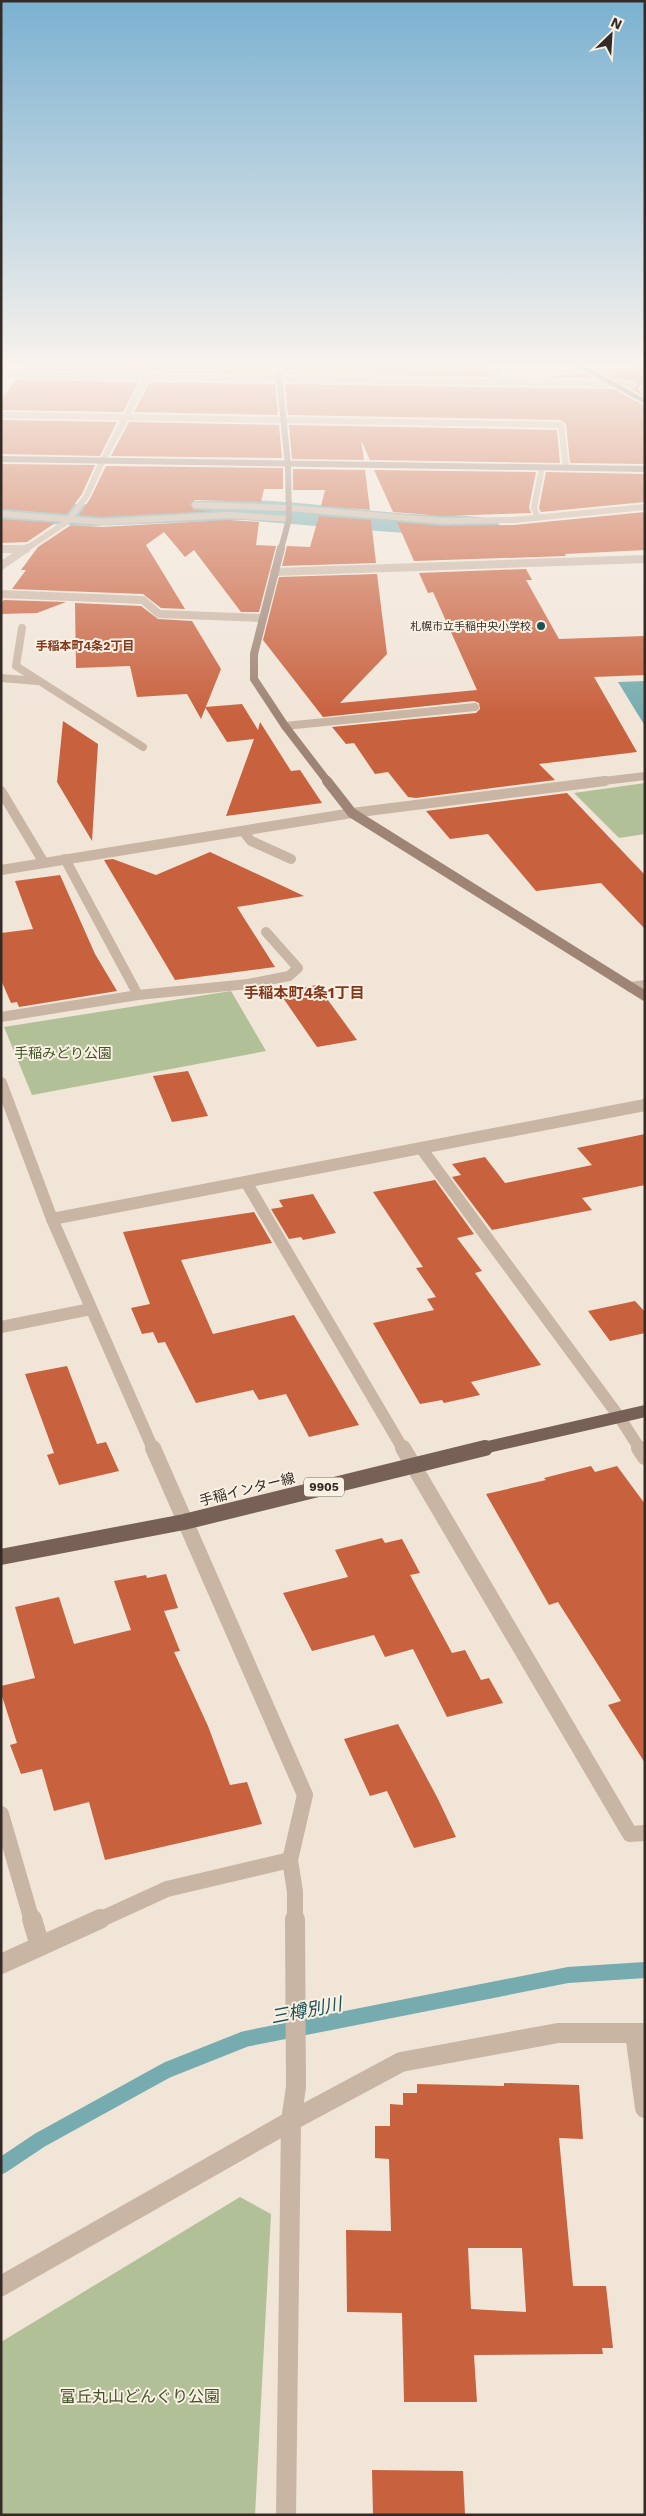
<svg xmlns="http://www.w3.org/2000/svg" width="646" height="2516" font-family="'Work Sans','Noto Sans JP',sans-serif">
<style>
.green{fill:#b2c098}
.water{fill:#76acaf}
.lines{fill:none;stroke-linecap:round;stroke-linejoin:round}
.stream{stroke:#76acaf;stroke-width:16}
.river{fill:#76acaf;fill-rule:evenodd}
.building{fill:#c8613e;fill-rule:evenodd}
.lane-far2{stroke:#c9b5a4;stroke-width:6}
.lane-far1{stroke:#c9b5a4;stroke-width:8}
.lane{stroke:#c9b5a4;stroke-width:10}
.street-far5{stroke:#c9b5a4;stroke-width:6}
.street-far4{stroke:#c9b5a4;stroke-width:8}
.street-far3{stroke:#c9b5a4;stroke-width:10}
.street-far2{stroke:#c9b5a4;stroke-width:12}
.street-far1{stroke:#c9b5a4;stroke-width:16}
.street{stroke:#c9b5a4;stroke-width:20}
.secondary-far2{stroke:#9d8475;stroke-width:6}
.secondary-far1{stroke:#9d8475;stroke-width:8}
.secondary{stroke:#9d8475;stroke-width:10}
.primary-far1{stroke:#776156;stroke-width:12}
.primary{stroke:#776156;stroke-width:16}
.highway{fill:#56443c;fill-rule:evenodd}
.poi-dot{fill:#1b5256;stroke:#f9f0e4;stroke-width:2}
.labels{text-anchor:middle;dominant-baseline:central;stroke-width:4;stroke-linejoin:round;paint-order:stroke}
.far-poi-label{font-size:11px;fill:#342a26;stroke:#f9f0e4;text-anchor:end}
.far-neighbourhood-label{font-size:12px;font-weight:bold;fill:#85371d;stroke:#f9f0e4}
.shield{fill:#f9f0e4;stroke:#6f655f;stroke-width:1}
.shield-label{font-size:12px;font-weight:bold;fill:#342a26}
.park-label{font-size:14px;fill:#435329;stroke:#f9f0e4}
.street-label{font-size:14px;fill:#342a26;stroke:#f9f0e4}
.neighbourhood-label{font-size:15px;font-weight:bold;fill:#85371d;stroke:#f9f0e4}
.near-park-label{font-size:16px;fill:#435329;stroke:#f9f0e4}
.near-water-label{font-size:18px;font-style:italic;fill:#1b5256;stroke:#f9f0e4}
</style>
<rect width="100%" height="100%" fill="#f1e5d8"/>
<!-- green -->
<g class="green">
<path d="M 645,783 L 645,834 L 619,838 L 574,793 Z"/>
<path d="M 231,991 L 266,1051 L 32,1095 L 4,1027 Z"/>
<path d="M 240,2197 L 271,2214 L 255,2515 L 1,2515 L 1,2342 Z"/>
</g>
<!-- water -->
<path class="water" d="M 645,681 L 645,726 L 618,682 Z"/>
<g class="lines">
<!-- stream -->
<path class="stream" d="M 1,2166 L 40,2140 L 167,2070 L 245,2039 L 568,1975 L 645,1970"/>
<!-- river -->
<path class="river" d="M 1,499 C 81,510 160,500 240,500 C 293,500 345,509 398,513 C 428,516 468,513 496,520 L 501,527 L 496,534 L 484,537 L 454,537 L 243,520 L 92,526 L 31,523 L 1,519 Z"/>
</g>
<!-- building -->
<g class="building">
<path d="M 26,365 L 273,365 L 274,374 L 23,370 Z"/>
<path d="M 283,365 L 487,365 L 489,372 L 492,372 L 492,377 L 284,374 Z"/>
<path d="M 645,366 L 645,384 L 640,385 L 638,389 L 645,397 L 631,389 L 637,386 L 635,380 L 612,379 L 598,371 Z"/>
<path d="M 585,373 L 595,378 L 541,378 Z"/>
<path d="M 16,380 L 139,382 L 123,412 L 1,410 L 1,400 Z"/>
<path d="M 150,382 L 275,384 L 278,415 L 134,412 Z"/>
<path d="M 285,384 L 614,389 L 645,406 L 645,464 L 570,463 L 566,424 L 561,420 L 288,415 Z"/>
<path d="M 1,420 L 117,422 L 100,456 L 1,454 Z"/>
<path d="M 129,422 L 279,425 L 282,458 L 111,456 Z"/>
<path d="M 289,425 L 557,430 L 560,463 L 370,460 L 361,440 L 364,460 L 292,459 Z"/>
<path d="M 1,464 L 95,465 L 82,494 L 67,514 L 1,509 Z"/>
<path d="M 106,466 L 283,468 L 283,489 L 264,489 L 261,502 L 195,500 L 190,504 L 194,510 L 216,511 L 102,517 L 79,515 L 90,499 Z"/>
<path d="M 293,469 L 365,470 L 370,510 L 321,506 L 325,490 L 293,490 Z"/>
<path d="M 374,470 L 536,472 L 529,507 L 531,513 L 443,516 L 393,512 Z"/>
<path d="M 546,472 L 645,474 L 645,502 L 541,512 L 539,508 Z"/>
<path d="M 645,512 L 645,550 L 565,554 L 566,556 L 414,561 L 397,522 L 443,526 L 514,525 Z"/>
<path d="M 319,516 L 371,520 L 376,563 L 282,566 L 287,546 L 310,547 Z"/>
<path d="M 1,519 L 55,523 L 27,542 L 1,543 Z"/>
<path d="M 228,520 L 259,522 L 256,545 L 276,546 L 259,612 L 241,612 L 194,550 L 185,557 L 164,532 L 146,545 L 185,609 L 161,608 L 143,594 L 12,589 L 26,570 L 21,570 L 38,547 L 71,525 L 102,527 Z"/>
<path d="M 526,569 L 532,580 L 526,580 L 559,639 L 645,636 L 645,675 L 594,677 L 637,752 L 539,764 L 555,780 L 416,798 L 408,797 L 388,772 L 375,774 L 354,743 L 346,744 L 332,727 L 476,713 L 480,709 L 479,703 L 474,701 L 323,717 L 263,640 L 279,577 L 377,574 L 387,654 L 340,703 L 477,690 L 433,592 L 428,593 L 419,573 Z"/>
<path d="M 4,600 L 66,602 L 37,613 L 1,614 L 1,603 Z"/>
<path d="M 75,603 L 141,606 L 158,619 L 192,621 L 221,669 L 201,719 L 187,694 L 137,697 L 130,666 L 76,668 Z"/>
<path d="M 242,704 L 258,730 L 260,722 L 291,771 L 300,770 L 322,803 L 226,816 L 254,739 L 227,742 L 205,707 Z"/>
<path d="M 63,721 L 98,744 L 92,841 L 57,782 Z"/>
<path d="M 567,793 L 645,875 L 645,929 L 601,883 L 536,891 L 488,834 L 450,839 L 426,811 Z"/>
<path d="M 210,852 L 304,896 L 237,907 L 275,967 L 175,980 L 104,860 L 113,859 L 156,875 Z"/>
<path d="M 60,875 L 95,954 L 117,991 L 19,1007 L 17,1002 L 11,1003 L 1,980 L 1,933 L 33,929 L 15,881 Z"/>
<path d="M 317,985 L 357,1040 L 317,1047 L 279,992 Z"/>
<path d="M 188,1071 L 208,1116 L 172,1122 L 153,1076 Z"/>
<path d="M 645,1134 L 645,1185 L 582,1198 L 592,1210 L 492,1230 L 452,1177 L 461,1175 L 452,1164 L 485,1157 L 505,1183 L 592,1165 L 577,1148 Z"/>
<path d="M 435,1180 L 474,1234 L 457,1238 L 482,1271 L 475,1273 L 541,1365 L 471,1382 L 480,1395 L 444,1403 L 442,1400 L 420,1404 L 373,1323 L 434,1310 L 427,1299 L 436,1297 L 416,1268 L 423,1267 L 373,1192 Z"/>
<path d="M 313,1194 L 336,1233 L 303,1240 L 301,1237 L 289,1239 L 271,1209 L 283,1207 L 279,1200 Z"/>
<path d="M 254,1212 L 272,1243 L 181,1260 L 213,1334 L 294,1315 L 359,1425 L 309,1437 L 286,1394 L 259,1400 L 253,1390 L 196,1403 L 165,1342 L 158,1343 L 153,1332 L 142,1334 L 131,1308 L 150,1304 L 123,1232 Z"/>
<path d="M 635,1301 L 645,1312 L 645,1333 L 610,1341 L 588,1311 Z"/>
<path d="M 67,1366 L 97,1444 L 106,1442 L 119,1471 L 59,1485 L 47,1455 L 54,1453 L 25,1374 Z"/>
<path d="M 591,1466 L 595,1472 L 617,1466 L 645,1504 L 645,1763 L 608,1705 L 621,1701 L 558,1602 L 549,1605 L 486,1494 L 546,1480 L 544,1478 Z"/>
<path d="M 382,1538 L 385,1543 L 402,1539 L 420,1573 L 410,1575 L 452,1653 L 465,1650 L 481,1680 L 489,1678 L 503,1703 L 447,1717 L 413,1649 L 385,1657 L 374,1635 L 312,1651 L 283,1593 L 348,1577 L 335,1550 Z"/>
<path d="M 166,1574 L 178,1608 L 164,1611 L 180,1651 L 174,1652 L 208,1726 L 230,1785 L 247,1782 L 262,1824 L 105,1860 L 89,1802 L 54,1811 L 42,1769 L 21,1774 L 10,1745 L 17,1743 L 1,1693 L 1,1686 L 35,1678 L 15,1607 L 59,1597 L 74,1644 L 131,1630 L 114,1581 L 146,1575 L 147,1578 Z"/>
<path d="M 398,1724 L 438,1799 L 456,1837 L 414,1848 L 387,1791 L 370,1796 L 344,1739 Z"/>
<path d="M 504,2083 L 579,2085 L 583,2139 L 559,2138 L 573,2286 L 606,2286 L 613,2348 L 602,2348 L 603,2354 L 474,2355 L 477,2402 L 404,2402 L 402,2313 L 347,2312 L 346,2230 L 391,2231 L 389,2159 L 375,2158 L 375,2126 L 390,2126 L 390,2104 L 403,2105 L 403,2093 L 417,2093 L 417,2084 L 504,2086 ZM 468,2248 L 522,2248 L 526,2312 L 471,2309 Z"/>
<path d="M 372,2470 L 463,2471 L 465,2515 L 373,2515 Z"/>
</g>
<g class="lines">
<!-- lane-far2 -->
<g class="lane-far2">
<path d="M 497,365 L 497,383"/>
<path d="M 68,521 L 86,497 L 102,462"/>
</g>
<!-- lane-far1 -->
<g class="lane-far1">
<path d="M 22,628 L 16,666 L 143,747"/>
<path d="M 1,678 L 37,681"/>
<path d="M 285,726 L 475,707"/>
</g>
<!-- lane -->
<g class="lane">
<path d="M 243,831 L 251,841 L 291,859"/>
<path d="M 138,995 L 248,984 L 289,976 L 298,968 L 266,932"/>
</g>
<!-- street-far5 -->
<g class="street-far5">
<path d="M 1,375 L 633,384"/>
<path d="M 643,389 L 645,389"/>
<path d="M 1,415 L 561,425 L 566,468"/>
<path d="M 102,462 L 147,377"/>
<path d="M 195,505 L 288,508 L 443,521 L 514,520 L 645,507"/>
<path d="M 1,514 L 102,522 L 228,515 L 289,519"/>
<path d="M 538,518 L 534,508 L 542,468"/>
<path d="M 1,549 L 26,549"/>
<path d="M 26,549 L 68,521"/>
</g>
<!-- street-far4 -->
<g class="street-far4">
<path d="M 1,549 L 26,549"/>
<path d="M 1,566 L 27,548"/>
<path d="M 274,572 L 645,559"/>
<path d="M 1,594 L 143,600 L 159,614 L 263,618"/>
<path d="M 595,782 L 645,776"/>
</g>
<!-- street-far3 -->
<g class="street-far3">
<path d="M 1,791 L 44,863"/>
<path d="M 1,870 L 352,813 L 605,781"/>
<path d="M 630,987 L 645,985"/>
<path d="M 1,1017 L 138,995 L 65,859"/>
</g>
<!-- street-far2 -->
<g class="street-far2">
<path d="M 1,1083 L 52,1219 L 153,1449"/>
<path d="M 421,1148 L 620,1418 L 640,1449"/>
<path d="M 246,1182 L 403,1449"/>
<path d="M 52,1219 L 645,1105"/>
<path d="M 1,1327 L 91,1309"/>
</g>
<!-- street-far1 -->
<g class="street-far1">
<path d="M 153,1448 L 305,1795 L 290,1860 L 295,1892 L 295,1921"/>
<path d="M 403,1448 L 630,1834 L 645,1833"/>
<path d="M 639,1448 L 645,1457"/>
<path d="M 1,1814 L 32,1921"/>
<path d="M 97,1921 L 167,1889 L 290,1860"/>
</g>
<!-- street -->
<g class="street">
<path d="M 32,1919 L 40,1946"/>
<path d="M 1,1964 L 100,1919"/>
<path d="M 635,2033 L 645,2108"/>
<path d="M 1,2286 L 291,2121 L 401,2062 L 558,2033 L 645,2033"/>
<path d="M 286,2515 L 291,2121 L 296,2087 L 295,1919"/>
</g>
<!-- secondary-far2 -->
<g class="secondary-far2">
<path d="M 278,365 L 288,465 L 289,519 L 281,549"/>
<path d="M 1,459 L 645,469"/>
</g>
<!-- secondary-far1 -->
<path class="secondary-far1" d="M 281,548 L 254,654 L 254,679 L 285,726 L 328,782"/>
<!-- secondary -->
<path class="secondary" d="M 327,781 L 352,813 L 645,996"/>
<!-- primary-far1 -->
<path class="primary-far1" d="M 479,1449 L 645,1411"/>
<!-- primary -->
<path class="primary" d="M 1,1557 L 184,1522 L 485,1448"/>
<!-- highway -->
<path class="highway" d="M 575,365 L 583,365 L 645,399 L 645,404 Z"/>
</g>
<!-- sky -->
<linearGradient id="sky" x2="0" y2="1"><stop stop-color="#7ab1d1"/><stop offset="0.51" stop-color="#f9f3ed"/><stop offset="1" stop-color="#f9f3ed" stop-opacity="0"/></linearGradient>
<rect width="646" height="717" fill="url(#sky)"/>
<!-- markers -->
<circle class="poi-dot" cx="541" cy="626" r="5"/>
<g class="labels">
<!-- far-poi labels -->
<g class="far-poi-label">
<text x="531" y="626">札幌市立手稲中央小学校</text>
</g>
<!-- far-neighbourhood labels -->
<g class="far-neighbourhood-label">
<text x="85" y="646">手稲本町4条2丁目</text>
</g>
<!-- shield labels -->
<rect class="shield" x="304" y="1477.5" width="40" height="19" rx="4"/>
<g class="shield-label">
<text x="324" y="1487">9905</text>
</g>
<!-- park labels -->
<g class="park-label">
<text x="63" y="1053">手稲みどり公園</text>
</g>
<!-- street labels -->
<g class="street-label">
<text transform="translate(247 1489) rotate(-14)">手稲インター線</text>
</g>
<!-- neighbourhood labels -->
<g class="neighbourhood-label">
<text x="304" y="993">手稲本町4条1丁目</text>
</g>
<!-- near-park labels -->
<g class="near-park-label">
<text x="140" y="2396">富丘丸山どんぐり公園</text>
</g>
<!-- near-water labels -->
<g class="near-water-label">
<text transform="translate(306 2010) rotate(-11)">三樽別川</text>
</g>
</g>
<!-- border -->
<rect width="646" height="2516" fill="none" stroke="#342a26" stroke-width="5"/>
<!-- north arrow -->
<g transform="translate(611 35) rotate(25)" stroke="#f9f0e4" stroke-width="4" paint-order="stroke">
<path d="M0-4L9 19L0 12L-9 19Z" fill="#342a26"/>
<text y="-8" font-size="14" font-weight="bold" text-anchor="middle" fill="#342a26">N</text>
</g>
</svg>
